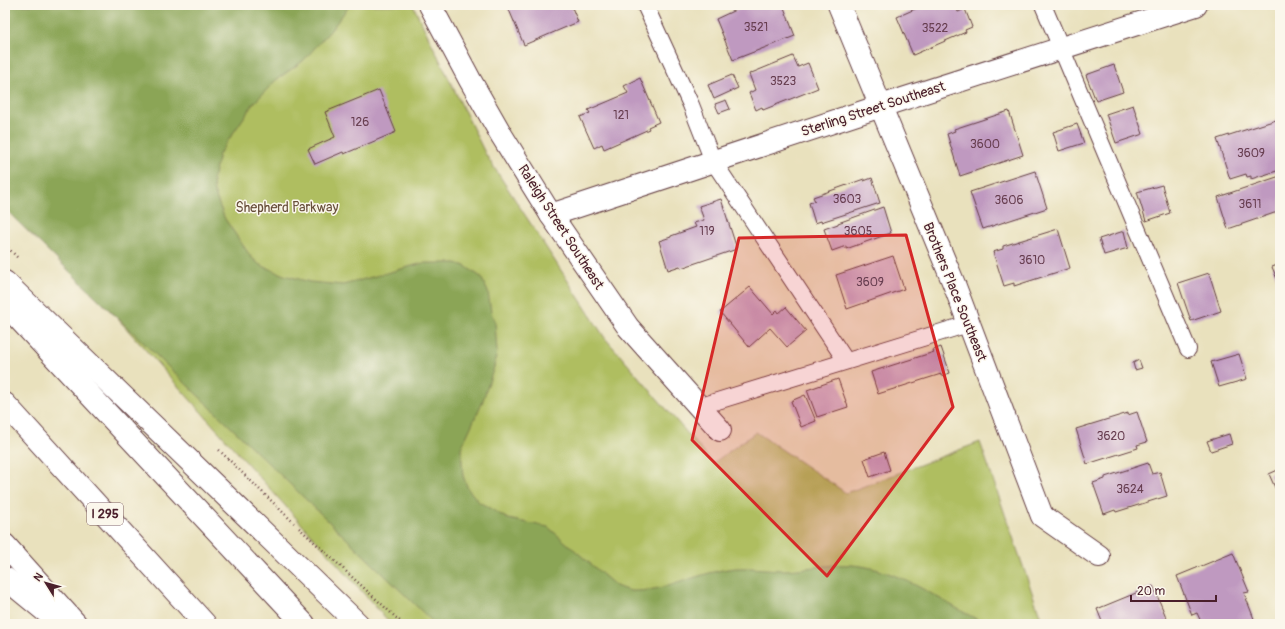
<svg xmlns="http://www.w3.org/2000/svg" width="1285" height="629" font-family="Pangolin,sans-serif">
<style>
.green{fill:#afbe61;stroke:#7c6e46}
.forest{fill:#8ba557;stroke:#6a6241}
.building{fill:#bf99c0}
.lines{fill:none;stroke-linecap:round;stroke-linejoin:round}
.lane-casing{stroke:#623c41;stroke-width:18}
.street-casing{stroke:#623c41;stroke-width:24}
.primary-casing{stroke:#623c41;stroke-width:24}
.highway-casing{stroke:#623c41;stroke-width:24}
.path{stroke:#623c41;stroke-width:2.5;stroke-dasharray:1 3;stroke-linecap:butt}
.lane{stroke:#fff;stroke-width:16}
.street{stroke:#fff;stroke-width:22}
.primary{stroke:#fff;stroke-width:22}
.highway{stroke:#fff;stroke-width:22}
.marked{fill:#d62828;fill-opacity:0.2;stroke:#d62828;stroke-width:3;stroke-linejoin:round}
.labels{text-anchor:middle;dominant-baseline:central;stroke-width:3;stroke-linejoin:round;paint-order:stroke}
.number-label{font-size:12px;fill:#673e50}
.shield{fill:#fbf7ec;stroke:#7f6065;stroke-width:1}
.shield-label{font-size:13px;font-weight:bold;fill:#4a1f2b}
.street-label{font-size:14px;fill:#4a1f2b;stroke:#fbf7ec}
.park-label{font-size:14px;fill:#684f3b;stroke:#fbf7ec}
</style>
<rect width="100%" height="100%" fill="#fbf7ec"/>
<filter id="ink" filterUnits="userSpaceOnUse"><feTurbulence type="fractalNoise" baseFrequency=".025" numOctaves="2"/><feDisplacementMap in="SourceGraphic" scale="8" xChannelSelector="R" yChannelSelector="G"/><feConvolveMatrix kernelMatrix="1 2 1 2 8 2 1 2 1" color-interpolation-filters="sRGB"/></filter>
<filter id="wash" filterUnits="userSpaceOnUse"><feTurbulence type="fractalNoise" baseFrequency=".012" numOctaves="4" result="noise"/><feDisplacementMap in="SourceGraphic" scale="16" xChannelSelector="R" yChannelSelector="G"/><feGaussianBlur stdDeviation="0.9" result="paint"/><feColorMatrix in="noise" values="0 0 0 0 0 0 0 0 0 0 0 0 0 0 0 0 0 1.4 0 .05"/><feComposite in="paint" operator="in"/></filter>
<g filter="url(#wash)">
<rect width="100%" height="100%" fill="#e9e1bd"/>
<!-- green -->
<path class="green" d="M 5,5 L 413,5 L 486,155 L 605,338 L 713,463 L 756,432 L 846,493 L 980,442 L 1043,624 L 391,624 L 5,193 Z"/>
<!-- forest -->
<path class="forest" d="M 5,5 L 350,5 L 331,30 L 303,61 L 276,80 L 253,104 L 219,154 L 213,179 L 214,192 L 225,219 L 251,257 L 260,265 L 284,275 L 310,282 L 343,285 L 423,263 L 456,263 L 465,266 L 481,277 L 488,292 L 491,312 L 495,322 L 497,352 L 494,367 L 482,403 L 461,448 L 463,476 L 468,489 L 479,502 L 508,519 L 548,527 L 616,586 C 621,588 626,590 631,591 C 664,592 695,574 728,569 C 744,566 768,570 785,570 C 810,569 836,562 861,566 C 907,573 945,605 987,624 L 435,624 L 13,217 L 5,207 Z"/>
<g id="blocks">
<!-- building -->
<g class="building">
<path d="M 507,5 L 571,5 L 578,22 L 524,45 Z"/>
<path d="M 746,5 L 783,5 L 795,36 L 733,60 L 716,19 Z"/>
<path d="M 924,5 L 955,5 L 958,12 L 965,9 L 972,27 L 965,30 L 966,32 L 913,55 L 897,17 Z"/>
<path d="M 793,56 L 798,67 L 808,63 L 818,88 L 763,110 L 762,107 L 756,110 L 749,93 L 755,90 L 749,74 Z"/>
<path d="M 1114,65 L 1123,92 L 1096,101 L 1086,75 Z"/>
<path d="M 732,75 L 738,88 L 714,99 L 708,85 Z"/>
<path d="M 640,78 L 659,122 L 648,127 L 649,129 L 604,149 L 602,144 L 594,148 L 580,117 L 590,113 L 588,110 L 628,93 L 624,86 Z"/>
<path d="M 379,90 L 396,132 L 344,154 L 343,152 L 315,164 L 308,149 L 335,137 L 325,112 Z"/>
<path d="M 726,100 L 730,109 L 719,113 L 715,104 Z"/>
<path d="M 1133,105 L 1143,134 L 1116,143 L 1106,114 Z"/>
<path d="M 1009,111 L 1023,155 L 960,176 L 947,134 L 955,131 L 954,129 Z"/>
<path d="M 1276,120 L 1280,133 L 1280,170 L 1251,179 L 1251,176 L 1247,177 L 1246,174 L 1230,179 L 1217,139 Z"/>
<path d="M 1077,124 L 1084,143 L 1059,151 L 1053,132 Z"/>
<path d="M 1035,171 L 1047,208 L 983,229 L 970,192 Z"/>
<path d="M 1280,176 L 1280,211 L 1228,229 L 1218,197 Z"/>
<path d="M 872,178 L 880,203 L 821,222 L 821,221 L 815,223 L 809,203 L 815,201 L 813,197 L 864,179 L 864,181 Z"/>
<path d="M 1162,185 L 1170,213 L 1146,221 L 1137,192 Z"/>
<path d="M 721,199 L 737,249 L 681,268 L 680,266 L 668,270 L 659,241 L 671,237 L 671,236 L 696,227 L 694,223 L 704,220 L 699,206 Z"/>
<path d="M 883,207 L 891,233 L 846,249 L 846,246 L 832,251 L 824,229 L 838,224 L 838,223 Z"/>
<path d="M 1058,229 L 1070,268 L 1014,286 L 1014,283 L 1004,286 L 993,252 L 1003,249 L 1003,246 Z"/>
<path d="M 1124,231 L 1128,248 L 1104,255 L 1099,239 Z"/>
<path d="M 893,256 L 904,289 L 847,309 L 836,275 Z"/>
<path d="M 1280,264 L 1280,286 L 1272,267 Z"/>
<path d="M 1209,273 L 1221,311 L 1191,321 L 1178,283 Z"/>
<path d="M 750,287 L 773,314 L 777,310 L 779,313 L 786,307 L 806,331 L 787,347 L 770,328 L 749,347 L 720,312 Z"/>
<path d="M 941,347 L 950,373 L 941,376 L 941,374 L 878,394 L 871,372 L 934,352 L 933,350 Z"/>
<path d="M 1239,354 L 1247,379 L 1219,387 L 1211,362 Z"/>
<path d="M 1139,360 L 1142,368 L 1135,370 L 1133,363 Z"/>
<path d="M 838,379 L 848,407 L 817,417 L 807,390 Z"/>
<path d="M 805,395 L 816,421 L 801,427 L 791,401 Z"/>
<path d="M 1137,412 L 1147,442 L 1137,445 L 1138,448 L 1087,464 L 1076,429 L 1128,413 L 1128,415 Z"/>
<path d="M 1229,434 L 1232,444 L 1211,451 L 1207,441 Z"/>
<path d="M 884,452 L 890,470 L 870,477 L 864,459 Z"/>
<path d="M 1148,463 L 1152,474 L 1160,472 L 1167,496 L 1116,512 L 1115,510 L 1104,514 L 1093,483 L 1105,479 L 1105,477 Z"/>
<path d="M 1280,469 L 1280,499 L 1269,474 Z"/>
<path d="M 1233,553 L 1249,592 L 1244,593 L 1256,624 L 1202,624 L 1197,613 L 1192,615 L 1177,576 Z"/>
<path d="M 1153,586 L 1169,624 L 1103,624 L 1097,609 Z"/>
</g>
</g>
</g>
<g filter="url(#ink)">
<use href="#blocks" fill-opacity="0" stroke="#623c41" stroke-width="1"/>
<g class="lines">
<defs>
<g id="lane">
<path d="M 645,5 L 691,105 L 713,161 L 846,361"/>
<path d="M 1043,5 L 1188,349"/>
<path d="M 698,407 L 968,324"/>
</g>
<g id="street">
<path d="M 430,5 L 470,80 L 502,136 L 551,215 L 628,327 L 720,430"/>
<path d="M 839,5 L 954,284 L 1042,516 L 1099,556"/>
<path d="M 551,215 L 881,106 L 1196,5"/>
</g>
<path id="primary" d="M 5,282 L 358,624"/>
<g id="highway">
<path d="M 5,304 L 304,624"/>
<path d="M 5,404 L 205,624"/>
<path d="M 5,545 L 76,624"/>
<path d="M 5,578 L 61,624"/>
</g>
</defs>
<!-- lane casing -->
<use href="#lane" class="lane-casing"/>
<!-- street casing -->
<use href="#street" class="street-casing"/>
<!-- primary casing -->
<use href="#primary" class="primary-casing"/>
<!-- highway casing -->
<use href="#highway" class="highway-casing"/>
<!-- path -->
<g class="path">
<path d="M 5,245 L 19,259"/>
<path d="M 219,450 L 294,523"/>
<path d="M 299,528 L 403,624"/>
</g>
<!-- lane -->
<use href="#lane" class="lane"/>
<!-- street -->
<use href="#street" class="street"/>
<!-- primary -->
<use href="#primary" class="primary"/>
<!-- highway -->
<use href="#highway" class="highway"/>
</g>
</g>
<!-- marked area -->
<path class="marked" d="M 906,235 L 953,407 L 827,576 L 692,440 L 739,238 Z"/>
<g class="labels">
<!-- number labels -->
<g class="number-label">
<text x="756" y="27">3521</text>
<text x="935" y="28">3522</text>
<text x="783" y="81">3523</text>
<text x="621" y="115">121</text>
<text x="360" y="122">126</text>
<text x="985" y="144">3600</text>
<text x="1251" y="153">3609</text>
<text x="847" y="199">3603</text>
<text x="1009" y="200">3606</text>
<text x="1250" y="204">3611</text>
<text x="707" y="231">119</text>
<text x="858" y="231">3605</text>
<text x="1032" y="260">3610</text>
<text x="870" y="282">3609</text>
<text x="1111" y="436">3620</text>
<text x="1130" y="489">3624</text>
</g>
<!-- shield labels -->
<rect class="shield" x="87" y="503" width="36" height="22" rx="3"/>
<g class="shield-label">
<text x="105" y="514">I 295</text>
</g>
<!-- street labels -->
<g class="street-label">
<text transform="translate(873 109) rotate(-18)">Sterling Street Southeast</text>
<text transform="translate(561 227) rotate(57)">Raleigh Street Southeast</text>
<text transform="translate(955 292) rotate(68)">Brothers Place Southeast</text>
</g>
<!-- park labels -->
<g class="park-label">
<text x="287" y="207">Shepherd Parkway</text>
</g>
</g>
<!-- margin -->
<rect width="1285" height="629" fill="none" stroke="#fbf7ec" stroke-width="20"/>
<!-- north arrow -->
<g transform="translate(46 583) rotate(307)" stroke="#fbf7ec" stroke-width="3" paint-order="stroke">
<path d="M0-3L7 15L0 10L-7 15Z" fill="#4a1f2b"/>
<text y="-6" font-size="11" font-weight="bold" text-anchor="middle" fill="#4a1f2b">N</text>
</g>
<!-- scale -->
<path d="M1131 595v6h85v-6" fill="none" stroke="#4a1f2b" stroke-width="2"/>
<text x="1137" y="595" font-size="12" fill="#4a1f2b" stroke="#fbf7ec" stroke-width="3" paint-order="stroke">20 m</text>
</svg>
